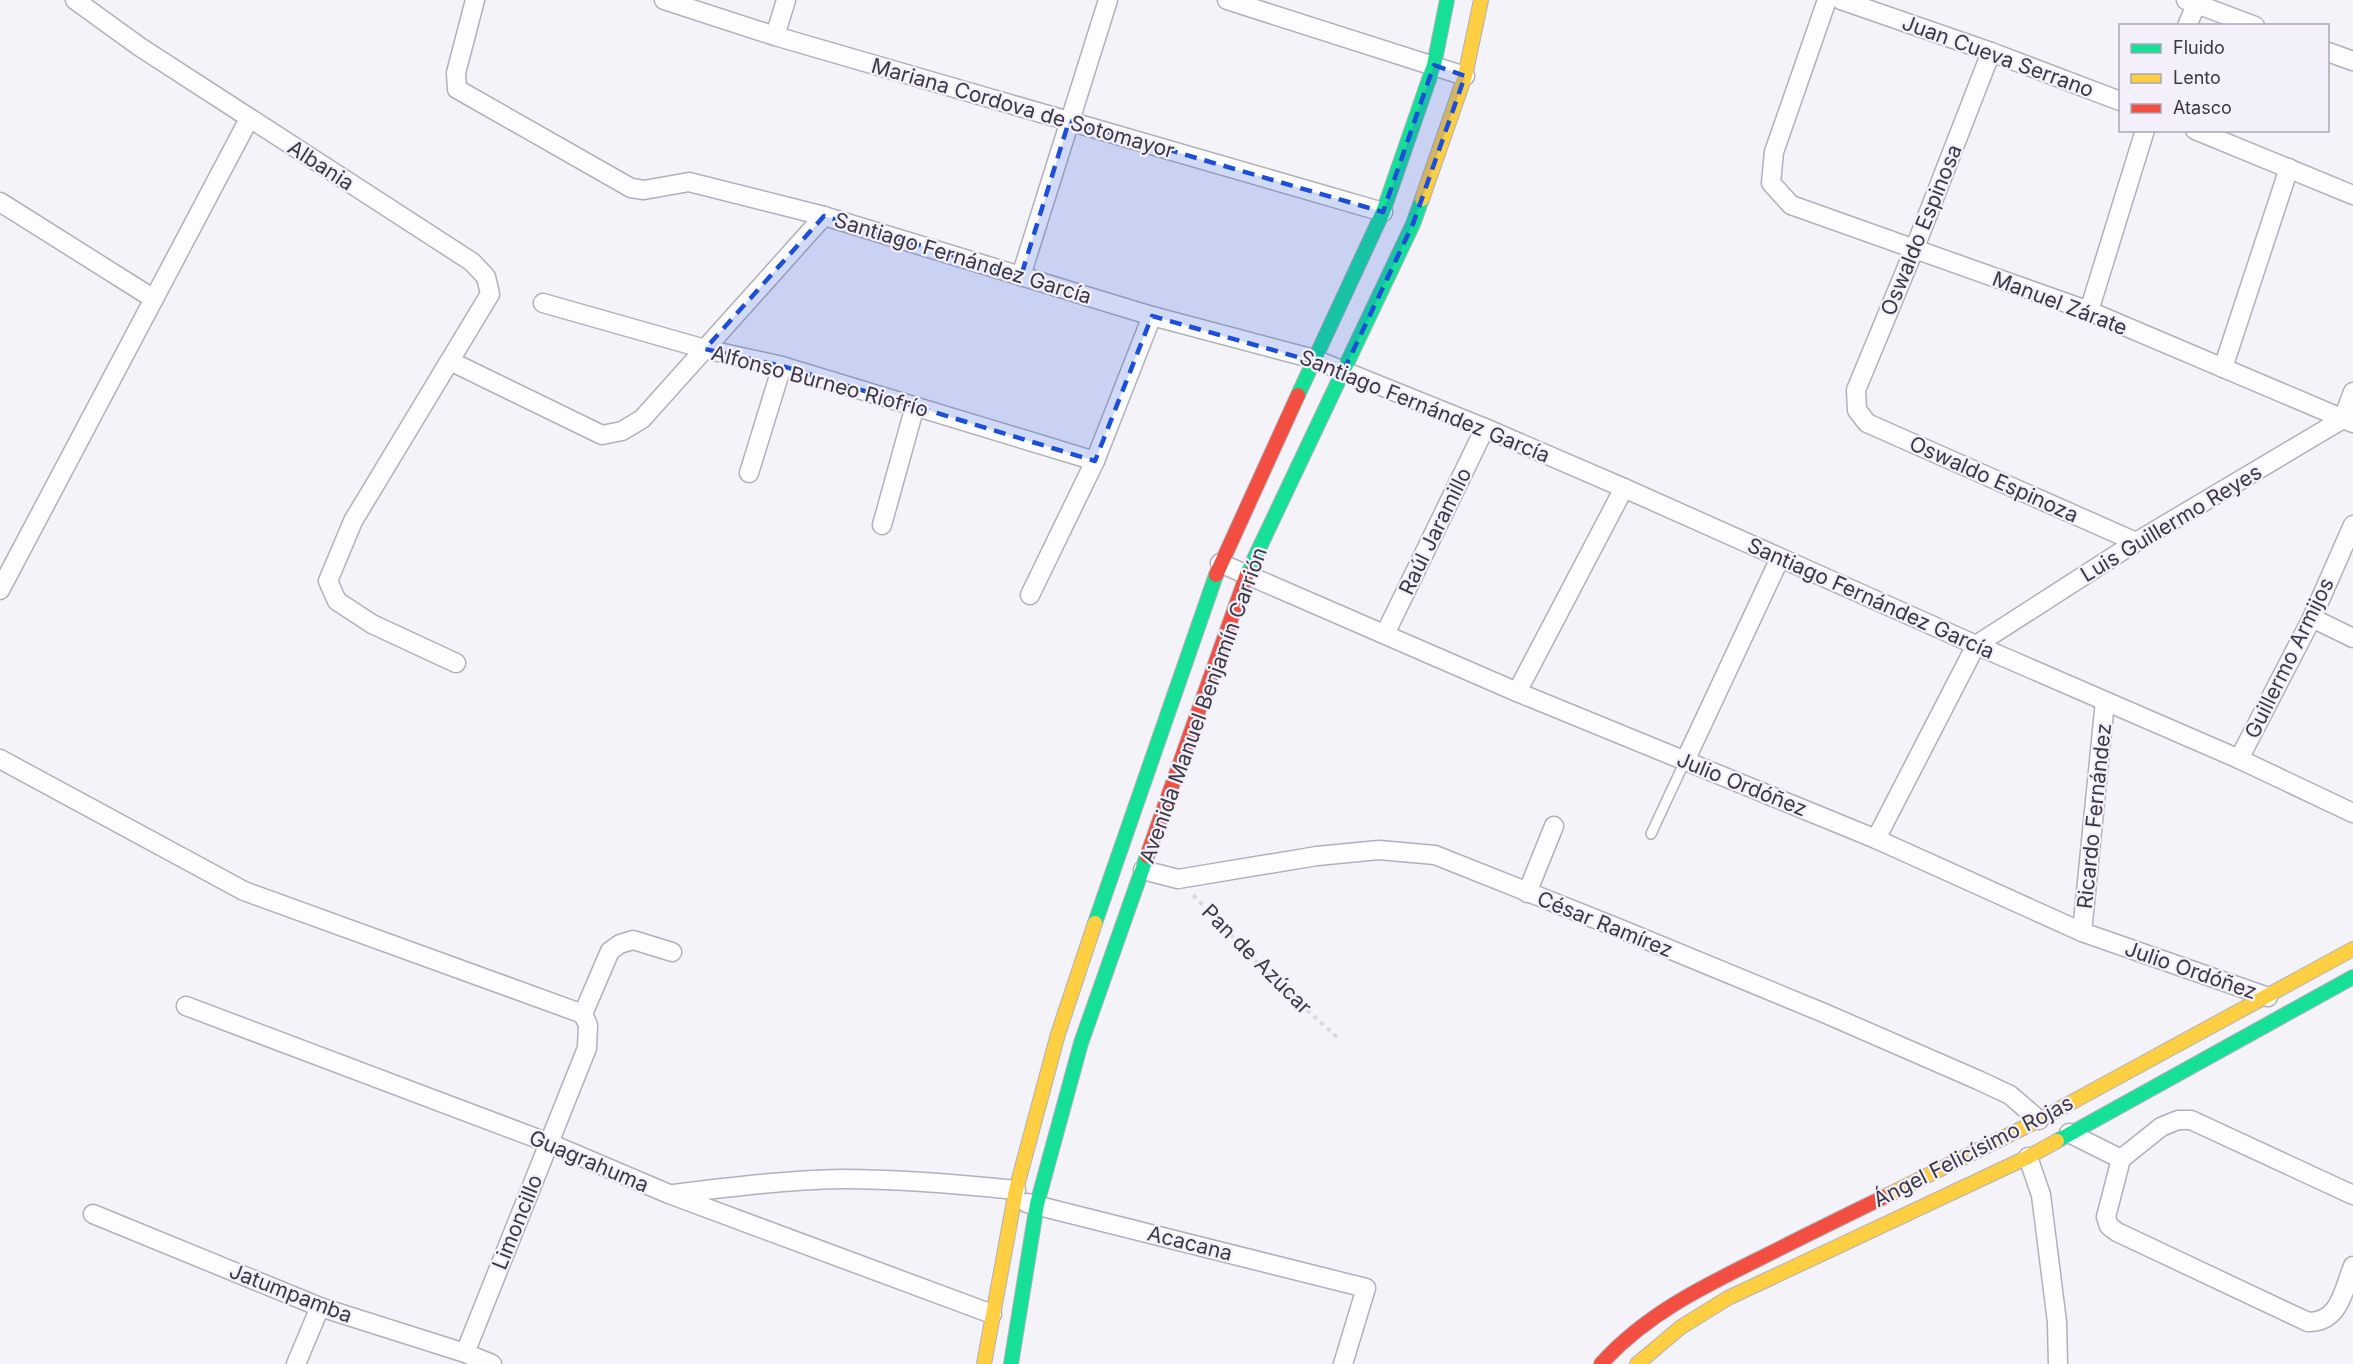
<svg xmlns="http://www.w3.org/2000/svg" width="2353" height="1364" font-family="Inter,sans-serif">
<style>
.lines{fill:none;stroke-linecap:round;stroke-linejoin:round}
.lane-casing{stroke:#b2b0b8;stroke-width:12}
.street-casing{stroke:#b2b0b8;stroke-width:21}
.fast-casing{stroke:#b2b0b8;stroke-width:16}
.slow-casing{stroke:#b2b0b8;stroke-width:16}
.jam-casing{stroke:#b2b0b8;stroke-width:16}
.path{stroke:#dadadc;stroke-width:4;stroke-dasharray:4.5 4.5;stroke-linecap:butt}
.lane{stroke:#fdfdfe;stroke-width:9}
.street{stroke:#fdfdfe;stroke-width:18}
.fast{stroke:#16e098;stroke-width:14}
.slow{stroke:#ffcf43;stroke-width:14}
.jam{stroke:#f24e42;stroke-width:14}
.marked{fill:#1d4ed8;fill-opacity:0.2;stroke:#1d4ed8;stroke-width:4.5;stroke-dasharray:12 8;stroke-linejoin:round}
.labels{text-anchor:middle;dominant-baseline:central;stroke-width:4.5;stroke-linejoin:round;paint-order:stroke}
.street-label{font-size:21px;fill:#3b3743;stroke:#f3f0fc}
</style>
<rect width="100%" height="100%" fill="#f4f3f9"/>
<g class="lines">
<defs>
<path id="lane" d="M 1651,834 L 1685,761"/>
<g id="street">
<path d="M 75,0 L 140,47 L 472,262 L 486,277 L 490,294 L 353,521 L 328,581 L 337,601 L 372,624 L 456,663"/>
<path d="M 475,0 L 456,73 L 457,89 L 631,188 L 644,190 L 689,182 L 824,216 L 1152,316 L 1314,359 L 1485,428 L 1624,488 L 1976,645 L 2239,759 L 2353,813"/>
<path d="M 664,0 L 775,36 L 1383,212"/>
<path d="M 1227,0 L 1465,76"/>
<path d="M 1827,0 L 1774,152 L 1771,183 L 1791,205 L 2089,311 L 2353,423"/>
<path d="M 1841,0 L 1991,52 L 2120,101"/>
<path d="M 2186,0 L 2255,26"/>
<path d="M 2187,26 L 2198,0"/>
<path d="M 775,36 L 786,0"/>
<path d="M 1991,52 L 1914,250 L 1856,390 L 1857,410 L 1867,423 L 2136,542"/>
<path d="M 2328,52 L 2353,61"/>
<path d="M 2195,130 L 2353,195"/>
<path d="M 0,202 L 154,299"/>
<path d="M 1021,276 L 1108,0"/>
<path d="M 543,303 L 705,349 L 782,366 L 1095,461"/>
<path d="M 2089,311 L 2145,130"/>
<path d="M 450,361 L 602,435 L 622,431 L 642,419 L 824,216"/>
<path d="M 2223,368 L 2289,168"/>
<path d="M 749,473 L 782,366"/>
<path d="M 882,525 L 915,406"/>
<path d="M 1220,563 L 1517,692 L 1876,839 L 2082,932 L 2268,997"/>
<path d="M 0,590 L 249,119"/>
<path d="M 1030,595 L 1095,461 L 1152,316"/>
<path d="M 2312,618 L 2353,638"/>
<path d="M 1385,634 L 1485,428"/>
<path d="M 1517,692 L 1624,488"/>
<path d="M 0,759 L 244,891 L 583,1014"/>
<path d="M 2239,759 L 2312,618 L 2353,525"/>
<path d="M 1685,761 L 1780,558"/>
<path d="M 1876,839 L 1976,645 L 2136,542 L 2343,419 L 2353,392"/>
<path d="M 1143,870 L 1178,879 L 1317,856 L 1379,850 L 1435,855 L 1618,928 L 1824,1013 L 1978,1080 L 2010,1095 L 2039,1120"/>
<path d="M 1527,893 L 1554,826"/>
<path d="M 2082,932 L 2105,701"/>
<path d="M 186,1006 L 549,1143 L 669,1194 L 992,1314"/>
<path d="M 2069,1133 L 2121,1159"/>
<path d="M 2028,1157 L 2041,1195 L 2057,1322 L 2058,1364"/>
<path d="M 674,1194 C 730,1187 786,1180 842,1179 C 900,1179 958,1184 1016,1190"/>
<path d="M 2353,1195 L 2191,1120 L 2178,1120 L 2161,1127 L 2121,1159 L 2106,1217 L 2109,1226 L 2117,1232 L 2308,1322 C 2340,1322 2343,1291 2353,1266"/>
<path d="M 1027,1203 L 1366,1288 L 1343,1364"/>
<path d="M 93,1214 L 320,1307 L 465,1353 L 492,1364"/>
<path d="M 465,1353 L 587,1048 L 588,1025 L 583,1014 L 610,951 L 620,944 L 633,940 L 672,952"/>
<path d="M 296,1364 L 320,1307"/>
</g>
<g id="fast">
<path d="M 1298,395 L 1383,212 L 1434,65 L 1447,0"/>
<path d="M 1247,574 L 1413,224 L 1422,199"/>
<path d="M 1095,923 L 1216,575"/>
<path d="M 2057,1141 L 2353,977"/>
<path d="M 1011,1364 L 1037,1204 L 1081,1043 L 1147,856"/>
</g>
<g id="slow">
<path d="M 1422,199 L 1465,76 L 1481,0"/>
<path d="M 1884,1197 L 2039,1120 L 2353,949"/>
<path d="M 984,1364 L 1016,1190 L 1058,1034 L 1095,923"/>
<path d="M 1637,1364 L 1681,1327 L 1728,1298 L 2028,1157 L 2057,1141"/>
</g>
<g id="jam">
<path d="M 1216,575 L 1298,395"/>
<path d="M 1147,856 L 1247,574"/>
<path d="M 1601,1364 C 1645,1315 1702,1287 1761,1258 C 1802,1237 1843,1217 1884,1197"/>
</g>
</defs>
<!-- lane casing -->
<use href="#lane" class="lane-casing"/>
<!-- street casing -->
<use href="#street" class="street-casing"/>
<!-- fast casing -->
<use href="#fast" class="fast-casing"/>
<!-- slow casing -->
<use href="#slow" class="slow-casing"/>
<!-- jam casing -->
<use href="#jam" class="jam-casing"/>
<!-- path -->
<path class="path" d="M 1193,895 L 1277,983 L 1338,1038"/>
<!-- lane -->
<use href="#lane" class="lane"/>
<!-- street -->
<use href="#street" class="street"/>
<!-- fast -->
<use href="#fast" class="fast"/>
<!-- slow -->
<use href="#slow" class="slow"/>
<!-- jam -->
<use href="#jam" class="jam"/>
</g>
<!-- marked area -->
<path class="marked" d="M 1434,65 L 1465,76 L 1413,224 L 1344,370 L 1152,316 L 1095,461 L 782,366 L 705,349 L 824,216 L 1021,276 L 1069,121 L 1383,212 Z"/>
<g class="labels">
<!-- street labels -->
<g class="street-label">
<text transform="translate(1998 56) rotate(20)">Juan Cueva Serrano</text>
<text transform="translate(1023 108) rotate(16)">Mariana Cordova de Sotomayor</text>
<text transform="translate(321 165) rotate(33)">Albania</text>
<text transform="translate(1921 230) rotate(-68)">Oswaldo Espinosa</text>
<text transform="translate(963 258) rotate(17)">Santiago Fernández García</text>
<text transform="translate(2060 303) rotate(21)">Manuel Zárate</text>
<text transform="translate(820 381) rotate(15)">Alfonso Burneo Riofrío</text>
<text transform="translate(1425 406) rotate(22)">Santiago Fernández García</text>
<text transform="translate(1994 479) rotate(24)">Oswaldo Espinoza</text>
<text transform="translate(2171 523) rotate(-31)">Luis Guillermo Reyes</text>
<text transform="translate(1435 531) rotate(-64)">Raúl Jaramillo</text>
<text transform="translate(1871 598) rotate(24)">Santiago Fernández García</text>
<text transform="translate(2289 658) rotate(-64)">Guillermo Armijos</text>
<text transform="translate(1203 705) rotate(-70)">Avenida Manuel Benjamín Carrión</text>
<text transform="translate(1742 784) rotate(22)">Julio Ordóñez</text>
<text transform="translate(2094 816) rotate(-84)">Ricardo Fernández</text>
<text transform="translate(1605 924) rotate(22)">César Ramírez</text>
<text transform="translate(1257 959) rotate(45)">Pan de Azúcar</text>
<text transform="translate(2191 970) rotate(19)">Julio Ordóñez</text>
<text transform="translate(1973 1151) rotate(-27)">Ángel Felicísimo Rojas</text>
<text transform="translate(589 1161) rotate(23)">Guagrahuma</text>
<text transform="translate(517 1222) rotate(-68)">Limoncillo</text>
<text transform="translate(1190 1243) rotate(14)">Acacana</text>
<text transform="translate(291 1293) rotate(21)">Jatumpamba</text>
</g>
</g>
<!-- legend -->
<rect x="2119" y="24" width="210" height="108" fill="#f3f0fc" stroke="#a9a6b2" stroke-width="1.5"/>
<rect x="2131" y="44" width="30" height="9" fill="#16e098" stroke="#a9a6b2" stroke-width="1.5"/>
<text x="2173" y="54" font-size="18" fill="#3b3743">Fluido</text>
<rect x="2131" y="74" width="30" height="9" fill="#ffcf43" stroke="#a9a6b2" stroke-width="1.5"/>
<text x="2173" y="84" font-size="18" fill="#3b3743">Lento</text>
<rect x="2131" y="104" width="30" height="9" fill="#f24e42" stroke="#a9a6b2" stroke-width="1.5"/>
<text x="2173" y="114" font-size="18" fill="#3b3743">Atasco</text>
</svg>
